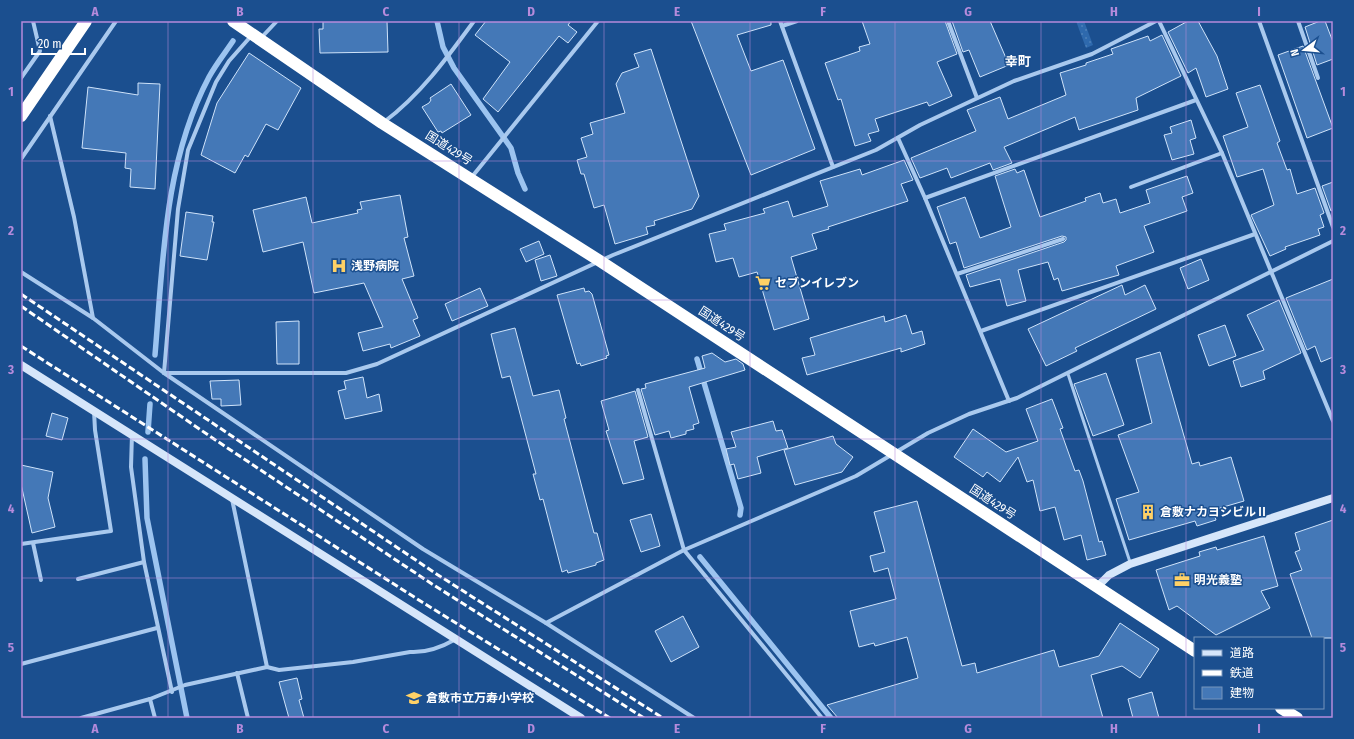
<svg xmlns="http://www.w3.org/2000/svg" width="1354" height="739" font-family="'Fira Sans Condensed','Noto Sans JP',sans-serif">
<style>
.park{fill:url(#park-dots)}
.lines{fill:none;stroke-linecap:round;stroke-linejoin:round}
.stream{stroke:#9cc4f0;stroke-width:5.5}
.building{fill:#4478b7;stroke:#cfe3fa}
.lane{stroke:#a9c9ee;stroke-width:3}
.street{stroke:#a9c9ee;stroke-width:4}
.secondary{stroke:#d6e6fa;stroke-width:8}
.highway{stroke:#fff;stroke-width:12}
.rail{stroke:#fff;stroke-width:3;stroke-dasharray:7 3;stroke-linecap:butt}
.grid{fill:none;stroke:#b68bdc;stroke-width:1;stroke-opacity:0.55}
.labels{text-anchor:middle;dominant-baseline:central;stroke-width:3;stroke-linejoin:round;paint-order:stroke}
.street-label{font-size:12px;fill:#fff;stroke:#1b4f8f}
.poi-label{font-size:12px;font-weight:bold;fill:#fff;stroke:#1b4f8f;text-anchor:start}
.neighbourhood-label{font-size:13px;font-weight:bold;fill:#fff;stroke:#1b4f8f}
.neatline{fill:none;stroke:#b68bdc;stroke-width:1.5}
.grid-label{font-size:13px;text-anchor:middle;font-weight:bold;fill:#b68bdc}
</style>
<defs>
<pattern id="park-dots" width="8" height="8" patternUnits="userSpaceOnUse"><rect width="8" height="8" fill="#2e69ad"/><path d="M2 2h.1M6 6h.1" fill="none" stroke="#4d80b9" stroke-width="1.8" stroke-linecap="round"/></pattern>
</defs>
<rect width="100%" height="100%" fill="#1b4f8f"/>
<!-- park -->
<path class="park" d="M 1076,21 L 1084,21 L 1093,45 L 1086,48 Z"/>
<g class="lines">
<!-- stream -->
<g class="stream">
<path d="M 437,21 L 443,47 L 454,68 L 511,148 L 518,173 L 525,189"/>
<path d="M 155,355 C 163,261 164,162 209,77 C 216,64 225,53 233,41"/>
<path d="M 697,359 L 741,508 L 740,515"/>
<path d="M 148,432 L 150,404"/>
<path d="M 145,459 L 147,518 L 187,718"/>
<path d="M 700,557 L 831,718"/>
</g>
</g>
<!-- building -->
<g class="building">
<path d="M 323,21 L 387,21 L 388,52 L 320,53 L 319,29 L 323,29 Z"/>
<path d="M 486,21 L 571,21 L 568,25 L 577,32 L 568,43 L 559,36 L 498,112 L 483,99 L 510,62 L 475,35 Z"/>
<path d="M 691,21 L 771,21 L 771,25 L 737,35 L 751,71 L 783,60 L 815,149 L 751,175 Z"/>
<path d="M 862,21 L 945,21 L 957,54 L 937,62 L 952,96 L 929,106 L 927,102 L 875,119 L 879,131 L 868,134 L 871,141 L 855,146 L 841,99 L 838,100 L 825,63 L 860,51 L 859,47 L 870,44 Z"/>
<path d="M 952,21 L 990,21 L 1009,65 L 980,77 L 969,50 L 963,52 Z"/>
<path d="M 1188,21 L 1198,21 L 1217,56 L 1228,89 L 1206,97 L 1196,68 L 1188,73 L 1168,32 Z"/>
<path d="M 1320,21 L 1325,21 L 1333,42 L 1333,59 L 1317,65 L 1305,27 Z"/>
<path d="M 1162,35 L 1181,76 L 1136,98 L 1138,110 L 1079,130 L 1075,117 L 1004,147 L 1012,163 L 993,170 L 990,163 L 951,178 L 947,168 L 920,178 L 911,158 L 976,131 L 967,110 L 1000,97 L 1008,119 L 1066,95 L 1060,73 L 1086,65 L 1086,63 L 1113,54 L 1111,49 L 1148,36 L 1150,41 Z"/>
<path d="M 1303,46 L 1333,128 L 1307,138 L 1278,55 Z"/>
<path d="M 651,49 L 699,196 L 692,209 L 654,221 L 655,225 L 646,227 L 648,234 L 615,244 L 604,205 L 594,208 L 584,174 L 581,174 L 577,160 L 587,157 L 581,138 L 593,134 L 590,123 L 625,113 L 616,84 L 622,73 L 639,67 L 634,54 Z"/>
<path d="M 249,53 L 301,88 L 278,130 L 266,124 L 248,157 L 245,155 L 235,173 L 201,155 L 217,103 Z"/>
<path d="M 138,83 L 160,84 L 155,189 L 130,187 L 131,169 L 125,168 L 126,153 L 82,148 L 88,87 L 138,95 Z"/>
<path d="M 451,84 L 471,115 L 442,133 L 441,131 L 438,132 L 422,107 L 429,103 L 431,100 L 430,98 Z"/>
<path d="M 1260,85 L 1280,141 L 1277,143 L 1287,170 L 1290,169 L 1297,194 L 1315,188 L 1324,213 L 1320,215 L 1324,227 L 1318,229 L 1320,235 L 1285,247 L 1286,249 L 1270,256 L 1251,215 L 1274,205 L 1263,169 L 1237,177 L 1223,136 L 1248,127 L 1236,93 Z"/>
<path d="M 1191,120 L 1196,138 L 1190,140 L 1194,154 L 1172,160 L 1164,135 L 1172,133 L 1170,127 Z"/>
<path d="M 904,160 L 913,180 L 901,184 L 908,201 L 828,227 L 829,229 L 812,234 L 817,249 L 791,257 L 809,319 L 774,330 L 757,272 L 739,277 L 733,258 L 716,262 L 709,234 L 726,230 L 724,224 L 765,213 L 763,209 L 788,201 L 793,217 L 828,206 L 820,181 L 860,169 L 862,175 Z"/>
<path d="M 1015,169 L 1017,173 L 1024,170 L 1040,217 L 1086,201 L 1085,198 L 1100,193 L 1103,203 L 1116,199 L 1120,213 L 1150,203 L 1146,190 L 1187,176 L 1193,193 L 1182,197 L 1187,211 L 1144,226 L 1154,252 L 1116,266 L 1119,275 L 1062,291 L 1058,278 L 1054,280 L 1048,262 L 1018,270 L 1026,301 L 1007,306 L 1000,279 L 970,287 L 966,275 L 1064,242 L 1066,240 L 1066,237 L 1062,236 L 964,268 L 956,242 L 950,244 L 937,207 L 965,197 L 980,238 L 1011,227 L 995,176 Z"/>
<path d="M 1333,182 L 1333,210 L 1331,211 L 1322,186 Z"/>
<path d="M 400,195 L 408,237 L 404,238 L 414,276 L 402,279 L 418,318 L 413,320 L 420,336 L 391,348 L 390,344 L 363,351 L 358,333 L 383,327 L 364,283 L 314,293 L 303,242 L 263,252 L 253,210 L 306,197 L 312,223 L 358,213 L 357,210 L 362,209 L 360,202 Z"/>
<path d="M 186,212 L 213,216 L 212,222 L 214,222 L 207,260 L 180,256 Z"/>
<path d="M 539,241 L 544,254 L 526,262 L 520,249 Z"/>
<path d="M 550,255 L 557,276 L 541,281 L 535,260 Z"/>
<path d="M 1201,259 L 1209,280 L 1188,289 L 1180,268 Z"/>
<path d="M 1333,279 L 1333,357 L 1321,362 L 1315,346 L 1307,350 L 1286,298 Z"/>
<path d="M 1122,285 L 1125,295 L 1145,285 L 1156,309 L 1075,348 L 1077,351 L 1046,366 L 1028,329 Z"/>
<path d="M 480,288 L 488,306 L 452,321 L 445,304 Z"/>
<path d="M 584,288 L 585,292 L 589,291 L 592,294 L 609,355 L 606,356 L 607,358 L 581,366 L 580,363 L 577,364 L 557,295 Z"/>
<path d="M 1279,300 L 1301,353 L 1263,371 L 1265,379 L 1241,387 L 1233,361 L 1264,350 L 1247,315 Z"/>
<path d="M 906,315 L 912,334 L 922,331 L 925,344 L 901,352 L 901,348 L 807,375 L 802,358 L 815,355 L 810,338 L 884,316 L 885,322 Z"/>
<path d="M 299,321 L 299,364 L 277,364 L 276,322 Z"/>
<path d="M 1225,325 L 1236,356 L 1209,366 L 1198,335 Z"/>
<path d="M 515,328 L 533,396 L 559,390 L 566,418 L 564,419 L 594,533 L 597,533 L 604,560 L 596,563 L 596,565 L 568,573 L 567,570 L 562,572 L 543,499 L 540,500 L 533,474 L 536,474 L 510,376 L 502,378 L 491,334 Z"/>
<path d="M 1160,352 L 1192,464 L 1199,462 L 1200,466 L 1231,457 L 1244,501 L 1213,510 L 1216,520 L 1197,526 L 1195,521 L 1129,540 L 1116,499 L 1139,492 L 1118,435 L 1152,423 L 1136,359 Z"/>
<path d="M 712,353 L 725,362 L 736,359 L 743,364 L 745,370 L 689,387 L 699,423 L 693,425 L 694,429 L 686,431 L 686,434 L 671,438 L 669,431 L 655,435 L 641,389 L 646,388 L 645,384 L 705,368 L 702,356 Z"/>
<path d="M 1106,373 L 1124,425 L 1093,436 L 1074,384 Z"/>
<path d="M 363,377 L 367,398 L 379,394 L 382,411 L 345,419 L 338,391 L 346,389 L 344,381 Z"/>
<path d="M 239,380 L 241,405 L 221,406 L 221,399 L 212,399 L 210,381 Z"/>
<path d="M 635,391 L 648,437 L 634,441 L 644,479 L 623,484 L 606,431 L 609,430 L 601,401 Z"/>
<path d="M 1052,399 L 1063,428 L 1060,429 L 1075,471 L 1079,470 L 1083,481 L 1099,542 L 1102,541 L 1106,555 L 1087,560 L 1081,535 L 1064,540 L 1055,507 L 1040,511 L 1033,480 L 1027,482 L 1018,457 L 1000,482 L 987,472 L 983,477 L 954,457 L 973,429 L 1006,452 L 1038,441 L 1026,409 Z"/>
<path d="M 52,413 L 68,418 L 62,440 L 46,436 Z"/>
<path d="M 773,421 L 776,431 L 782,430 L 788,448 L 757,457 L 761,473 L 738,479 L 734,464 L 730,465 L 726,449 L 736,447 L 731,432 Z"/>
<path d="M 833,436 L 836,444 L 853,457 L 842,472 L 795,485 L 784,450 Z"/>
<path d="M 21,465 L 53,472 L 48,498 L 55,527 L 32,533 L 21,484 Z"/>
<path d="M 917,501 L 962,666 L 975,663 L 977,673 L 1054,650 L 1059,667 L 1099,656 L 1120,623 L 1159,649 L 1140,678 L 1122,666 L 1091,675 L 1103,718 L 838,718 L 827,705 L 918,678 L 907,637 L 875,646 L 874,643 L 859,647 L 850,611 L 896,599 L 888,568 L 874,572 L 870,556 L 885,552 L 874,512 Z"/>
<path d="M 651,514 L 660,546 L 641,552 L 630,520 Z"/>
<path d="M 1333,520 L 1333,638 L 1312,638 L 1290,574 L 1302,570 L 1295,552 L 1300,550 L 1295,533 Z"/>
<path d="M 1264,536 L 1278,586 L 1261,591 L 1270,608 L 1216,635 L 1177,606 L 1169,610 L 1156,570 L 1200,556 L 1199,552 L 1216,547 L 1217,550 Z"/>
<path d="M 683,616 L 699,647 L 671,662 L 655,631 Z"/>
<path d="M 297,678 L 302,699 L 299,700 L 304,718 L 289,718 L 279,682 Z"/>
<path d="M 1152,692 L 1159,718 L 1133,718 L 1128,699 Z"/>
</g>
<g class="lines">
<!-- lane -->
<path class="lane" d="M 1068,374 L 1130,562"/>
<!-- street -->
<g class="street">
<path d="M 780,21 L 833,167"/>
<path d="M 948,21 L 977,98"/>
<path d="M 1159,21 L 1222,153 L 1333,421"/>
<path d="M 1259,21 L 1333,227"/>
<path d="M 1298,21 L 1318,78"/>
<path d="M 782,26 L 797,21"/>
<path d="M 260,39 L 277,21"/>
<path d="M 21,78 L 40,51 L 33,21"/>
<path d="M 50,116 L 74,217 L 93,318"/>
<path d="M 384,122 C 421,94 447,58 474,21"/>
<path d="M 898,138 L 925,198 L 1009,401"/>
<path d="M 21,159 L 116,21"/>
<path d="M 471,178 L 598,21"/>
<path d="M 1131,187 L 1222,153"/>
<path d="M 925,198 L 1196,100"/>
<path d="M 21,272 L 93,318 L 164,373 L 423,549 L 546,623 L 694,718"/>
<path d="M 957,274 L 1063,239"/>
<path d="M 981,331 L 1255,234"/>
<path d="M 164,373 L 346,373 L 377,364 L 613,255 L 876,150 L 920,125 L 1014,81 L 1092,54 L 1156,21"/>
<path d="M 164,373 L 178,209 L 188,150 L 216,82 L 229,61 L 252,35"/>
<path d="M 638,390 L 684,550 L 822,718"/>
<path d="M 132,434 L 131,467 L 144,562 L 172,692"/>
<path d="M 232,499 L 267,667"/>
<path d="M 33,543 L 41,580"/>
<path d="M 21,544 L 111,531 L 95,430 L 94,411"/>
<path d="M 78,579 L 144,562"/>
<path d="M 546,623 L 684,550 L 856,476 L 928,433 L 969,414 L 1017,398 L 1333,241"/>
<path d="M 21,664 L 157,628"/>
<path d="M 237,673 L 248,718"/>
<path d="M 150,699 L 155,718"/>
<path d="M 81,718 L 150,699 L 185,685 L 267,667 L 279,670 L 353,662 L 410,652 C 426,653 442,647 456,639"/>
</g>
<!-- secondary -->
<g class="secondary">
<path d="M 21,365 L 581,718"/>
<path d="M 1097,587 L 1109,575 L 1130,564 L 1333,498"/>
</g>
<!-- highway -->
<g class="highway">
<path d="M 233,21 L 382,123 L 600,261 L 1195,651"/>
<path d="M 21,116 L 86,21"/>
<path d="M 1281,708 L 1297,718"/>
</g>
<!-- rail -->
<g class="rail">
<path d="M 21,294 L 438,575 L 663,718"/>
<path d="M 21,306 L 211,437 L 432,584 L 644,718"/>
<path d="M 21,346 L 422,602 L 610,718"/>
</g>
</g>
<!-- grid -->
<path class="grid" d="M 168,21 L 168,718M 313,21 L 313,718M 459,21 L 459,718M 604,21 L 604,718M 750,21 L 750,718M 895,21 L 895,718M 1041,21 L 1041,718M 1186,21 L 1186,718M 21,161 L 1333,161M 21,300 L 1333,300M 21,439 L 1333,439M 21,578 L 1333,578"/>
<!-- icons -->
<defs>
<symbol id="hospital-bare" viewBox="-9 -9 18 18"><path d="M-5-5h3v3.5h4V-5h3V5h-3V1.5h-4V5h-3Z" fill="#ffd166" stroke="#1b4f8f" stroke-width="2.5" paint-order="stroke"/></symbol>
<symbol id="supermarket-bare" viewBox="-9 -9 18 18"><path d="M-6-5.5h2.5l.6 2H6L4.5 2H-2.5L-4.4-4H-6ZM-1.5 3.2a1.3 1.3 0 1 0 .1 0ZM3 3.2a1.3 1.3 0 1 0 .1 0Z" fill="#ffd166" stroke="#1b4f8f" stroke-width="2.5" paint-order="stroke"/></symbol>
<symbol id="building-bare" viewBox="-9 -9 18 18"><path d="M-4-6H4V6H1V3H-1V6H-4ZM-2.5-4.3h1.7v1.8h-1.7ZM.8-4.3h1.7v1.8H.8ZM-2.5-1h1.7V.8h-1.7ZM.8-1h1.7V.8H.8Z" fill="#ffd166" stroke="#1b4f8f" stroke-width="2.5" paint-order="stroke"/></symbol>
<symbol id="office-bare" viewBox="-9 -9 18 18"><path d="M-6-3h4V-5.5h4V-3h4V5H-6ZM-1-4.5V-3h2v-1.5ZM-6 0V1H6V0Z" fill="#ffd166" stroke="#1b4f8f" stroke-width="2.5" paint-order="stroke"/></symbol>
<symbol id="school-bare" viewBox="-9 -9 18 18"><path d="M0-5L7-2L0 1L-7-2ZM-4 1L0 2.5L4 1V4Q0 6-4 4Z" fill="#ffd166" stroke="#1b4f8f" stroke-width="2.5" paint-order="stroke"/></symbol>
</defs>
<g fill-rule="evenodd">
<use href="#hospital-bare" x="328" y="255" width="22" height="22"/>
<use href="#supermarket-bare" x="752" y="272" width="22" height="22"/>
<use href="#building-bare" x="1137" y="501" width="22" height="22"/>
<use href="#office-bare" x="1171" y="569" width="22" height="22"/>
<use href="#school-bare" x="403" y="687" width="22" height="22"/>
</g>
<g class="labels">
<!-- street labels -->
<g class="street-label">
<text transform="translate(449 148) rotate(32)">国道429号</text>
<text transform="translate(722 324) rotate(33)">国道429号</text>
<text transform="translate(993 502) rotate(33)">国道429号</text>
</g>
<!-- poi labels -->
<g class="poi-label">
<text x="351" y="266">浅野病院</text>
<text x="775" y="283">セブンイレブン</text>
<text x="1160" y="512">倉敷ナカヨシビルⅡ</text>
<text x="1194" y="580">明光義塾</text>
<text x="426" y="698">倉敷市立万寿小学校</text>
</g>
<!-- neighbourhood labels -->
<g class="neighbourhood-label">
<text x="1018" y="61">幸町</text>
</g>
</g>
<!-- border -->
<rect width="1354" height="739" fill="none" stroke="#1b4f8f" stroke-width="44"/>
<!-- legend -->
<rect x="1194" y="637" width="130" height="72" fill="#1b4f8f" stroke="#7695bc"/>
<rect x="1202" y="650" width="20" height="6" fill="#d6e6fa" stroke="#7695bc"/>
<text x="1230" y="657" font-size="12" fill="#ffffff">道路</text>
<rect x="1202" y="670" width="20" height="6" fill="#ffffff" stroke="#7695bc"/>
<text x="1230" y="677" font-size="12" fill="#ffffff">鉄道</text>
<rect x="1202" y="687" width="20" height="12" fill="#4478b7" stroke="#7695bc"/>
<text x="1230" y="697" font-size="12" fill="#ffffff">建物</text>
<!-- north arrow -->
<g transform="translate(1304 50) rotate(254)" stroke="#1b4f8f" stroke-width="3" paint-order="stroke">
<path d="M0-3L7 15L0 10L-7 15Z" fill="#ffffff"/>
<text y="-6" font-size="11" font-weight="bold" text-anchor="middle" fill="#ffffff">N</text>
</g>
<!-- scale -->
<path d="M32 48v6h53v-6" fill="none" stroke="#ffffff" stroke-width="2"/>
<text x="38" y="48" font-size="12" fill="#ffffff" stroke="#1b4f8f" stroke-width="3" paint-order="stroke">20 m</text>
<rect x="22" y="22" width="1310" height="695" class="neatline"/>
<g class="grid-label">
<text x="95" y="16">A</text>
<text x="240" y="16">B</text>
<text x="386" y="16">C</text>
<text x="531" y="16">D</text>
<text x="677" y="16">E</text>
<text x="823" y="16">F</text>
<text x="968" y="16">G</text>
<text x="1114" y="16">H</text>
<text x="1259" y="16">I</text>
<text x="11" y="96">1</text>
<text x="1343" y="96">1</text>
<text x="11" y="235">2</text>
<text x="1343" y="235">2</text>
<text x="11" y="374">3</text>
<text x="1343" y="374">3</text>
<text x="11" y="513">4</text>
<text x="1343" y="513">4</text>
<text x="11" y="652">5</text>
<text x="1343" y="652">5</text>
<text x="95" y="733">A</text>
<text x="240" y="733">B</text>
<text x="386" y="733">C</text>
<text x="531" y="733">D</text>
<text x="677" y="733">E</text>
<text x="823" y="733">F</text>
<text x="968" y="733">G</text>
<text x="1114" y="733">H</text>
<text x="1259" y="733">I</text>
</g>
</svg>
